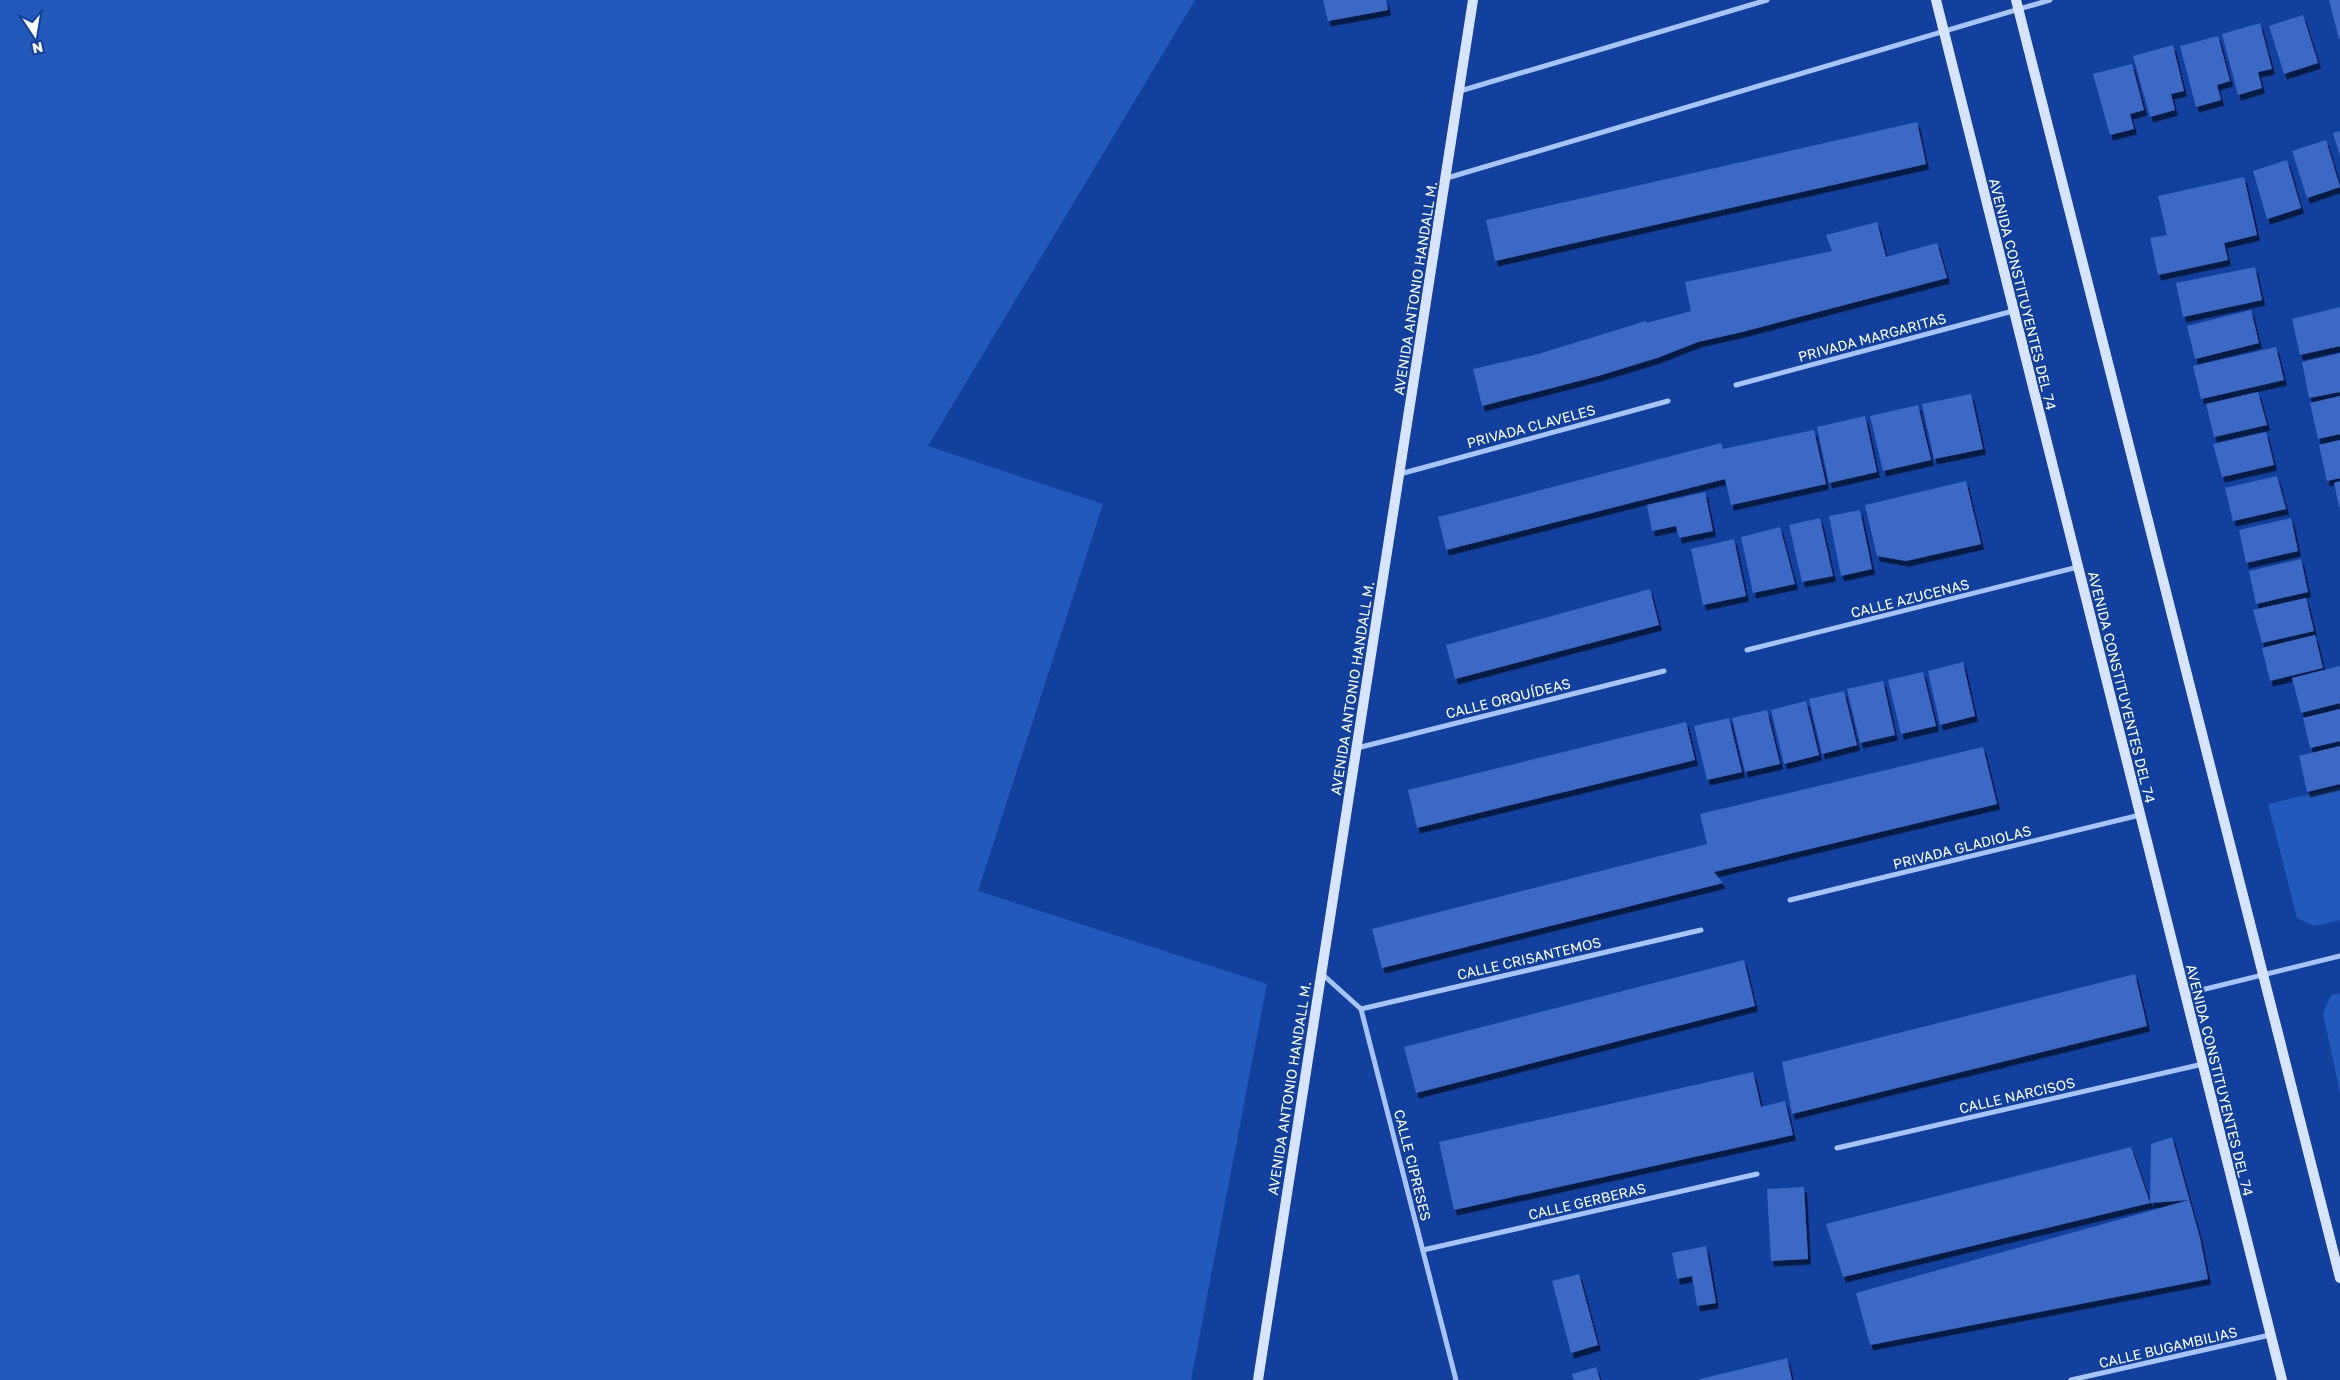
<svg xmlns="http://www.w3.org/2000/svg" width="2340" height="1380" font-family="'Golos Text',sans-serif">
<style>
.green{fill:#2459bc}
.building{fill:#3a69c5;filter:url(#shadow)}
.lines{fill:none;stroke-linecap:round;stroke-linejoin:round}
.street{stroke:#a8c3f5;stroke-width:5}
.secondary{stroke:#d8e4fd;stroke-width:10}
.labels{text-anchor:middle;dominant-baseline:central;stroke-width:4.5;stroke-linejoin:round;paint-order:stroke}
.street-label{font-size:14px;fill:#fff;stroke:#11409e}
</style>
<defs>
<filter id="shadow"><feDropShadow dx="3" dy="5.5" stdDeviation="0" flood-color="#0009"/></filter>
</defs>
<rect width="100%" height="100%" fill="#11409e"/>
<!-- green -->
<g class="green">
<path d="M 0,0 L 1195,0 L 928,446 L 1103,504 L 978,891 L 1267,984 L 1191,1380 L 0,1380 Z"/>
<path d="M 2340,787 L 2340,920 L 2314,926 L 2297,918 L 2268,804 Z"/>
<path d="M 2340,993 L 2340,1093 L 2323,1013 L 2331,995 Z"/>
</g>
<!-- building -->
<g class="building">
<path d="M 1323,0 L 1386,0 L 1388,10 L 1328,21 Z"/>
<path d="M 2329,0 L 2340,0 L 2340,39 L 2339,39 Z"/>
<path d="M 2303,15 L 2318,63 L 2284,74 L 2269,26 Z"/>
<path d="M 2260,23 L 2272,69 L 2258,72 L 2262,88 L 2238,95 L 2222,34 Z"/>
<path d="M 2218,36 L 2230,81 L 2217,85 L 2221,100 L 2196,107 L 2180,46 Z"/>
<path d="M 2173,45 L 2184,91 L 2171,94 L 2175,110 L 2150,117 L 2133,56 Z"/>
<path d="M 2132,64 L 2144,110 L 2130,114 L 2134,129 L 2110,135 L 2093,74 Z"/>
<path d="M 1917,122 L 1926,164 L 1495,261 L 1486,220 Z"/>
<path d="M 2340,131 L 2340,156 L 2333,133 Z"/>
<path d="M 2326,140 L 2340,187 L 2307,198 L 2292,151 Z"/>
<path d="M 2287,160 L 2301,208 L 2267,219 L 2253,171 Z"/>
<path d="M 2244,177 L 2257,235 L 2224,243 L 2228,260 L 2158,275 L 2150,238 L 2167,235 L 2158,196 Z"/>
<path d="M 1877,222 L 1886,257 L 1937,243 L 1947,278 L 1742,332 L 1698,342 L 1657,358 L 1598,376 L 1482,406 L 1473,369 L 1538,354 L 1646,321 L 1647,323 L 1691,311 L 1685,282 L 1832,251 L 1826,235 Z"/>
<path d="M 2255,267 L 2262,300 L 2183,317 L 2176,283 Z"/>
<path d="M 2340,307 L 2340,346 L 2300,355 L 2292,319 Z"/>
<path d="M 2251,310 L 2259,343 L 2195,359 L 2187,326 Z"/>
<path d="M 2276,347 L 2284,380 L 2201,399 L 2193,366 Z"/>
<path d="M 2340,353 L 2340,392 L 2309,398 L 2302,362 Z"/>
<path d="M 2258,392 L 2267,425 L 2214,437 L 2206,404 Z"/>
<path d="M 1971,394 L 1983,449 L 1934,459 L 1922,404 Z"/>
<path d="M 2340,396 L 2340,434 L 2318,439 L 2310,403 Z"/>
<path d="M 1918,405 L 1931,460 L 1883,471 L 1870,416 Z"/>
<path d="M 1865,416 L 1877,472 L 1829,483 L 1817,427 Z"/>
<path d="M 1814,430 L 1826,484 L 1731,505 L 1725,479 L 1446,550 L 1438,517 L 1721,443 L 1723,449 Z"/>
<path d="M 2266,432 L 2274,465 L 2222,477 L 2213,444 Z"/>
<path d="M 2340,440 L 2340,478 L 2327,481 L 2319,445 Z"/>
<path d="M 2277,476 L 2286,509 L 2233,521 L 2225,488 Z"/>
<path d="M 1966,481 L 1981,544 L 1906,561 L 1877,556 L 1865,505 Z"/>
<path d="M 2340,481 L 2340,507 L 2339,507 L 2334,483 Z"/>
<path d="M 1705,492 L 1713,531 L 1679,538 L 1676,526 L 1652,531 L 1647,505 Z"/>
<path d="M 1860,510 L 1872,569 L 1841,576 L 1829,516 Z"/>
<path d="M 1820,518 L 1833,576 L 1802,582 L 1789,525 Z"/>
<path d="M 2291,518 L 2298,551 L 2246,563 L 2239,530 Z"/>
<path d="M 1780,527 L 1795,584 L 1753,593 L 1741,537 Z"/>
<path d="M 1734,539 L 1746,596 L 1703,605 L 1691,549 Z"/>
<path d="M 2301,559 L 2308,592 L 2256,604 L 2249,571 Z"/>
<path d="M 1650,589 L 1659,625 L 1455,679 L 1446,645 Z"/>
<path d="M 2306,598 L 2314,631 L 2262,643 L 2253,610 Z"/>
<path d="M 2315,635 L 2323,668 L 2270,681 L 2262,648 Z"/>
<path d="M 1963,662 L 1975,716 L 1940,725 L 1928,671 Z"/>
<path d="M 2340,666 L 2340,703 L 2301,713 L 2292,678 Z"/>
<path d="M 1923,672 L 1936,726 L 1901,734 L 1888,680 Z"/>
<path d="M 1883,681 L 1895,735 L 1860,743 L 1847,689 Z"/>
<path d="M 1844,691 L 1857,745 L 1822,754 L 1809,699 Z"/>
<path d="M 1806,701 L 1819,755 L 1784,764 L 1771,710 Z"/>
<path d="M 2340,709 L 2340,741 L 2310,748 L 2303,718 Z"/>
<path d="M 1767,710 L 1780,764 L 1745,772 L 1732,718 Z"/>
<path d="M 1729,718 L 1742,772 L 1707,780 L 1694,726 Z"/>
<path d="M 1686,722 L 1695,760 L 1417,828 L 1408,790 Z"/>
<path d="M 2340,746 L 2340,784 L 2307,792 L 2299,756 Z"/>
<path d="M 1983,747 L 1997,804 L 1714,872 L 1723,883 L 1382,968 L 1372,929 L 1707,844 L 1700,814 Z"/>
<path d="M 1744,960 L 1755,1006 L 1416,1093 L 1404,1047 Z"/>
<path d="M 2135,974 L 2147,1026 L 1792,1114 L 1782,1062 Z"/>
<path d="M 1753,1072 L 1761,1107 L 1785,1101 L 1793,1135 L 1454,1210 L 1439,1142 Z"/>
<path d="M 2172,1137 L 2200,1238 L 2208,1279 L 1870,1345 L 1856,1293 L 2189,1200 L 2150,1203 L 2151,1144 Z"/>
<path d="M 2131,1147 L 2150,1203 L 1843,1277 L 1826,1224 Z"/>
<path d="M 1804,1187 L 1808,1259 L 1771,1261 L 1767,1189 Z"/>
<path d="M 1706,1246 L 1716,1303 L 1697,1306 L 1692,1276 L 1677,1279 L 1672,1253 Z"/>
<path d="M 1579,1274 L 1598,1345 L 1571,1353 L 1552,1281 Z"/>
<path d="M 1787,1358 L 1792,1380 L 1700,1380 L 1700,1379 Z"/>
<path d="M 1596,1367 L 1600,1380 L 1574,1380 L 1572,1374 Z"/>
</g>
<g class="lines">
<!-- street -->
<g class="street">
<path d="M 1460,91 L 1767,0"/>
<path d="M 1447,178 L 2050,0"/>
<path d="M 1736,385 L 2013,311"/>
<path d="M 1400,474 L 1668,401"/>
<path d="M 1747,650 L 2078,567"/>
<path d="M 1357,748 L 1664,671"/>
<path d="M 1790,900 L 2140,815"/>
<path d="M 1321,973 L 1361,1009 L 1456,1380"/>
<path d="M 2185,994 L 2340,956"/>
<path d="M 1361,1009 L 1701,930"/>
<path d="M 1837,1148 L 2203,1064"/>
<path d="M 1423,1250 L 1757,1174"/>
<path d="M 2071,1380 L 2270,1335"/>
</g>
<!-- secondary -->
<g class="secondary">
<path d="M 1936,0 L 2282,1380"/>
<path d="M 2016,0 L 2340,1278"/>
<path d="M 1258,1380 L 1473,0"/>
</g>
</g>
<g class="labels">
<!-- street labels -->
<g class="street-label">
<text transform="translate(1415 288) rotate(-81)">AVENIDA ANTONIO HANDALL M.</text>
<text transform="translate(2023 294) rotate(76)">AVENIDA CONSTITUYENTES DEL 74</text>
<text transform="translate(1872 337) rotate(-15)">PRIVADA MARGARITAS</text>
<text transform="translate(1531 426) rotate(-15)">PRIVADA CLAVELES</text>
<text transform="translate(1910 598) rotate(-14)">CALLE AZUCENAS</text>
<text transform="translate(2122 687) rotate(76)">AVENIDA CONSTITUYENTES DEL 74</text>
<text transform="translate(1352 688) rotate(-81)">AVENIDA ANTONIO HANDALL M.</text>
<text transform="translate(1508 698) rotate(-14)">CALLE ORQUÍDEAS</text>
<text transform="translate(1962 847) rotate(-14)">PRIVADA GLADIOLAS</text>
<text transform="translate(1529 958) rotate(-13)">CALLE CRISANTEMOS</text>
<text transform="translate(2220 1080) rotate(76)">AVENIDA CONSTITUYENTES DEL 74</text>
<text transform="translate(1289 1088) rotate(-81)">AVENIDA ANTONIO HANDALL M.</text>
<text transform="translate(2017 1095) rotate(-13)">CALLE NARCISOS</text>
<text transform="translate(1413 1165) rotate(76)">CALLE CIPRESES</text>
<text transform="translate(1587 1201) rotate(-13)">CALLE GERBERAS</text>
<text transform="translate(2168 1347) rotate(-13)">CALLE BUGAMBILIAS</text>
</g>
</g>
<!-- north arrow -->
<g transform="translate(35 35) rotate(168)" stroke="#11409e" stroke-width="4" paint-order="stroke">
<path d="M0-4L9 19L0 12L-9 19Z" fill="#ffffff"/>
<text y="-8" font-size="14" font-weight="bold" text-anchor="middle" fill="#ffffff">N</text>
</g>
</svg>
